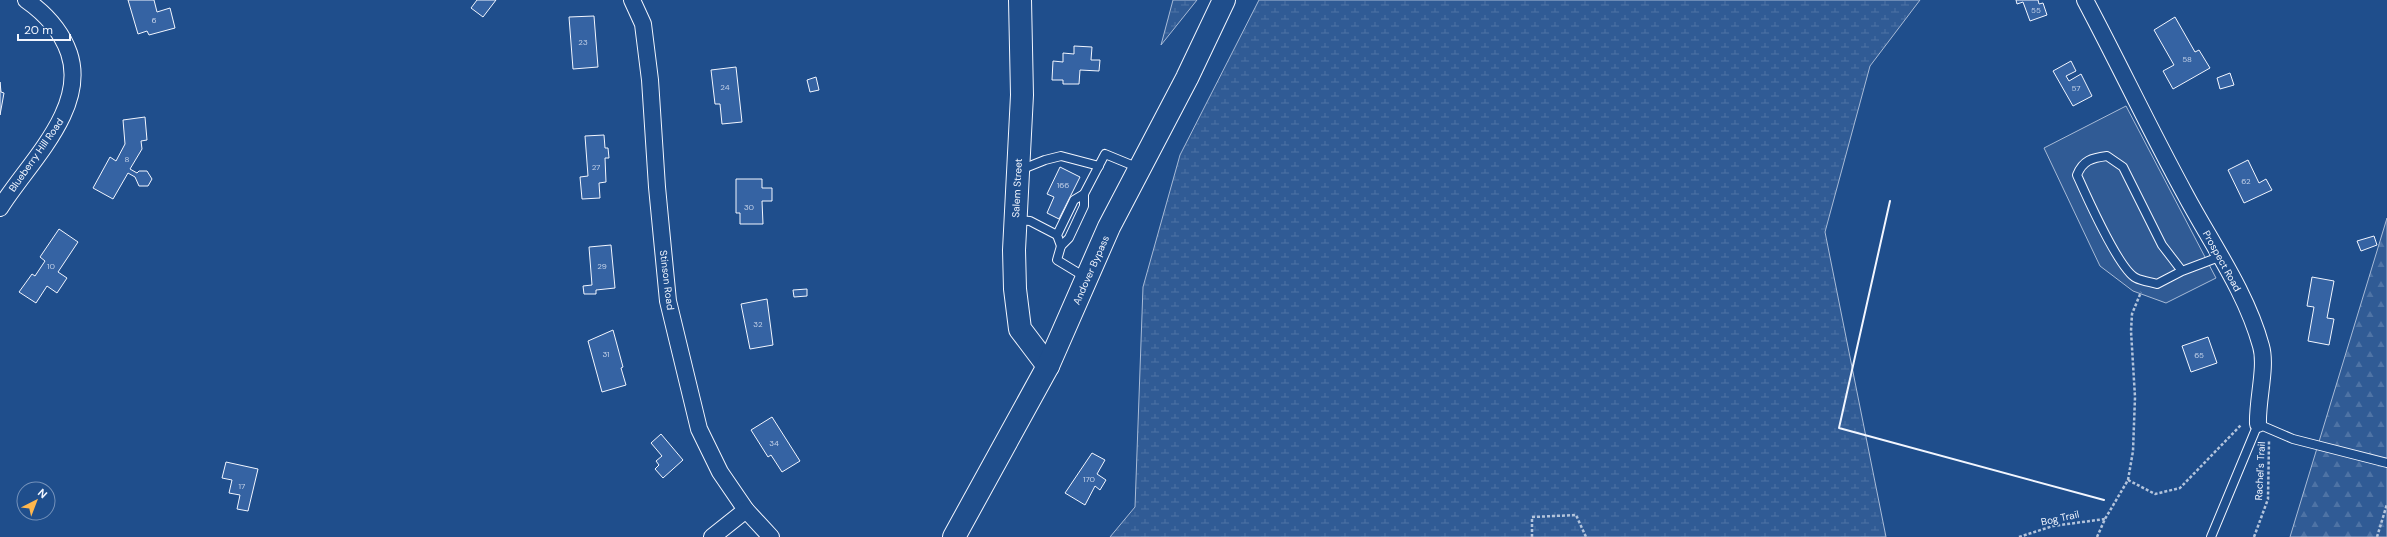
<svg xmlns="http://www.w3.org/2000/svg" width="2387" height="537" font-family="'DM Sans',sans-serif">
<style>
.forest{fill:url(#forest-firs);stroke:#a8bbd7}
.wetland{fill:url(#wetland-marsh);stroke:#a8bbd7}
.built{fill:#305b95;stroke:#a8bbd7}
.building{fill:#3563a3;stroke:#f2f6ff}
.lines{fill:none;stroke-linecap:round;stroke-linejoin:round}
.lane-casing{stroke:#f2f6ff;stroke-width:10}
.street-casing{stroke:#f2f6ff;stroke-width:18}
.secondary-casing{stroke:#f2f6ff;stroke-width:24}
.primary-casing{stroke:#f2f6ff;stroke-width:24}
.path{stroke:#b3c4dc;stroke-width:2.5;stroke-dasharray:3 2;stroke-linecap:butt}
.lane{stroke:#1f4e8c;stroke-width:8}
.street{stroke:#1f4e8c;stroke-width:16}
.secondary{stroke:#1f4e8c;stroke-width:22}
.primary{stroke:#1f4e8c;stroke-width:22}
.wall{stroke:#f2f6ff;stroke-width:2}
.labels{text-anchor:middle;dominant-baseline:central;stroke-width:3;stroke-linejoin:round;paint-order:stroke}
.number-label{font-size:8px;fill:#c3d1e8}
.street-label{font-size:10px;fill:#f2f6ff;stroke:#1f4e8c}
</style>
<defs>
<pattern id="forest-firs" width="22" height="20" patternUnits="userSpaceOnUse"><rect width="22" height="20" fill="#305b95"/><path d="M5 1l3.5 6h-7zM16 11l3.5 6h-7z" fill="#4e73a5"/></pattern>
<pattern id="wetland-marsh" width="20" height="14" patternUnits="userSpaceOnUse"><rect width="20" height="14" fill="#305b95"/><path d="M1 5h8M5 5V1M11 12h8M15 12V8" fill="none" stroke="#4e73a5"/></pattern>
</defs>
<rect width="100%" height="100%" fill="#1f4e8c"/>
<!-- forest -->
<path class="forest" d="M 2387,218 L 2387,537 L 2290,537 Z"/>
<!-- wetland -->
<g class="wetland">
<path d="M 1173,0 L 1197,0 L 1161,45 Z"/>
<path d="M 1259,0 L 1920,0 L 1870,66 L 1825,232 L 1886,537 L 1110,537 L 1135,507 L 1143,287 L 1180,155 Z"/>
</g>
<!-- built -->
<path class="built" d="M 2126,106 L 2216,278 L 2166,303 L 2133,291 L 2100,266 L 2044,148 Z"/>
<!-- building -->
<g class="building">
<path d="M 128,0 L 154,0 L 157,12 L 170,8 L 175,28 L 149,35 L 147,31 L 138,34 Z"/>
<path d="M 477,0 L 496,0 L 483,17 L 471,8 Z"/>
<path d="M 2016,0 L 2038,0 L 2039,4 L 2043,3 L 2047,15 L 2030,21 L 2023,2 L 2017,4 Z"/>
<path d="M 594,16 L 598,67 L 573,69 L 569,17 Z"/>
<path d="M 2175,17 L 2195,52 L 2199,50 L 2210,68 L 2173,89 L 2163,71 L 2174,65 L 2154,30 Z"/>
<path d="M 1074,46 L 1092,47 L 1091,60 L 1100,60 L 1099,71 L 1080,70 L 1079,84 L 1063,84 L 1063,80 L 1052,80 L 1053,61 L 1063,62 L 1063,53 L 1074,54 Z"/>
<path d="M 2071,61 L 2076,71 L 2066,76 L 2069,81 L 2081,74 L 2092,96 L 2073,106 L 2053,71 Z"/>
<path d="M 736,67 L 742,122 L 722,124 L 720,104 L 715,104 L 711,70 Z"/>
<path d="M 2230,73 L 2234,85 L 2220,89 L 2217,78 Z"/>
<path d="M 816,77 L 819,90 L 810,92 L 807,80 Z"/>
<path d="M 0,82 L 1,92 L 4,93 L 0,115 Z"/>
<path d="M 145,117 L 147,140 L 141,141 L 142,149 L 130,169 L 137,173 L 139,171 L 147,171 L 152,179 L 148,186 L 139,186 L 135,177 L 128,173 L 113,199 L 93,188 L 110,157 L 116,161 L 125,144 L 123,120 Z"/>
<path d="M 604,135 L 605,148 L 608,148 L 609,158 L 605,158 L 606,182 L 599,183 L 600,198 L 582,199 L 580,177 L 588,176 L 585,136 Z"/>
<path d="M 2248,160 L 2259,183 L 2266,179 L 2272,190 L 2244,203 L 2228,170 Z"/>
<path d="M 1060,167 L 1080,177 L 1059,219 L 1047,213 L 1054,197 L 1047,194 Z"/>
<path d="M 736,179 L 762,179 L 762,188 L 772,188 L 772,201 L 762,201 L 763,224 L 740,224 L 740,213 L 736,213 Z"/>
<path d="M 59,229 L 78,242 L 58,272 L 67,278 L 57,293 L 47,286 L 36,303 L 19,292 L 32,274 L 35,276 L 45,261 L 40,257 Z"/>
<path d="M 2374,236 L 2377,245 L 2361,251 L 2357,241 Z"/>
<path d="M 611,245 L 615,288 L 596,290 L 596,294 L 584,294 L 583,286 L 592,285 L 589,247 Z"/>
<path d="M 2312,277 L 2334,281 L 2327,318 L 2334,319 L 2329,345 L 2308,341 L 2314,307 L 2307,306 Z"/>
<path d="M 807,289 L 807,296 L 794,297 L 793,290 Z"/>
<path d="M 767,299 L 773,345 L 750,349 L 741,304 Z"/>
<path d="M 613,330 L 623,367 L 621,368 L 626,385 L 602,392 L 588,341 Z"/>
<path d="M 2208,337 L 2217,363 L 2191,372 L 2182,346 Z"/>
<path d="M 772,417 L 800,461 L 782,472 L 771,455 L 768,457 L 751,430 Z"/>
<path d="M 661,434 L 683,460 L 663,478 L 655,469 L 659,465 L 656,461 L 662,456 L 651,443 Z"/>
<path d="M 1092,453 L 1105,460 L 1097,474 L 1106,480 L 1100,490 L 1095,486 L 1085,505 L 1065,493 Z"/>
<path d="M 226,462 L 258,469 L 248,511 L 237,509 L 240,495 L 229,493 L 232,480 L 222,478 Z"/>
</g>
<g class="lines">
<defs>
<g id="lane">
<path d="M 1020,170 L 1045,160 L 1061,156 L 1099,166"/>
<path d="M 1016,220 L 1030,221 L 1057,235"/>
<path d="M 1061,246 L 1057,235 L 1074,200 L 1084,194"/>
<path d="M 2182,271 L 2157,284 C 2150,282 2142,281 2136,278 C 2119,270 2086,195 2077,175 C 2083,160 2092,158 2107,156 L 2123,167 L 2162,245 L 2182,271 L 2219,257"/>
<path d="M 1085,277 L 1057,260 L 1061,246 L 1069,238 L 1084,206 L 1084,194 L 1105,154 L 1139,168"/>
<path d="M 2211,537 L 2258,424 L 2293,439 L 2387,463"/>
</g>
<g id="street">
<path d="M 632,0 L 643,24 L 650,80 L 657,187 L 668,301 L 699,429 L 720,472 L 746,510 L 771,537"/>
<path d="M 2085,0 C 2119,64 2150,130 2185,194 C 2211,243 2246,291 2261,346 C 2267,367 2257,400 2258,424"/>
<path d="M 0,208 C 28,163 88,109 69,53 C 61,30 46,14 26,0"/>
<path d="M 712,537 L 746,510"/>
</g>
<path id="secondary" d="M 1020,0 L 1022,95 L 1014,250 L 1015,289 L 1020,329 L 1048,366"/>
<path id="primary" d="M 954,537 L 1048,366 L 1109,227 L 1187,78 L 1224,0"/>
</defs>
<!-- lane casing -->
<use href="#lane" class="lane-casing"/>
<!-- street casing -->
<use href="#street" class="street-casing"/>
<!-- secondary casing -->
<use href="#secondary" class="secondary-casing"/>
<!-- primary casing -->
<use href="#primary" class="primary-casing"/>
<!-- path -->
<g class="path">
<path d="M 2128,480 L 2155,494 L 2180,488 L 2241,425"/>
<path d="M 1532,537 L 1532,517 L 1576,515 L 1586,537"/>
<path d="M 2019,537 L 2053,526 L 2105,519"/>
<path d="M 2097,537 L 2105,519 L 2128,480 L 2133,451 L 2135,397 L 2131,331 L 2132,314 L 2141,292"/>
<path d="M 2254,537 L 2268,499 L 2269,441"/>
<path d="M 2377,537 L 2387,504"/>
</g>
<!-- lane -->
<use href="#lane" class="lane"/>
<!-- street -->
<use href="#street" class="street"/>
<!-- secondary -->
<use href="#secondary" class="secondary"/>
<!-- primary -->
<use href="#primary" class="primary"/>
<!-- wall -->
<path class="wall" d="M 1890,201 L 1839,428 L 2104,500"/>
</g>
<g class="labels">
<!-- number labels -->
<g class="number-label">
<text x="2036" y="10">55</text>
<text x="154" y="20">6</text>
<text x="583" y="42">23</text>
<text x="2187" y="59">58</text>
<text x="725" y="87">24</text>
<text x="2076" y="88">57</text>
<text x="127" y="159">8</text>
<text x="596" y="167">27</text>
<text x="2246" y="181">62</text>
<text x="1063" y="185">166</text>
<text x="749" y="207">30</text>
<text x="51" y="266">10</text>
<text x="602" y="266">29</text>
<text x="758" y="324">32</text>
<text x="606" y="354">31</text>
<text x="2199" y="355">65</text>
<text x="774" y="443">34</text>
<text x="1089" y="479">170</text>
<text x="242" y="486">17</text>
</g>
<!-- street labels -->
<g class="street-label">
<text transform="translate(36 155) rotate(-55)">Blueberry Hill Road</text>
<text transform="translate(1017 188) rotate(-87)">Salem Street</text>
<text transform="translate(2222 261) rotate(61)">Prospect Road</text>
<text transform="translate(1091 270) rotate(-66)">Andover Bypass</text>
<text transform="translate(667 280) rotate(83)">Stinson Road</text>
<text transform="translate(2260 471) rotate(-87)">Rachel's Trail</text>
<text transform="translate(2060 518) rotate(-12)">Bog Trail</text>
</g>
</g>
<!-- north arrow -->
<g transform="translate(36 501) rotate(42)"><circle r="19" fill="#1f4e8c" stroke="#7391ba"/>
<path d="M0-3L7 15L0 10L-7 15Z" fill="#ffb74d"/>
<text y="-6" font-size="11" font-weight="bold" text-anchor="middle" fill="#f2f6ff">N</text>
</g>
<!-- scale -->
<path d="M18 34v6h52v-6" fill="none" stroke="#f2f6ff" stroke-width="2"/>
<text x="24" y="34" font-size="12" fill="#f2f6ff" stroke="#1f4e8c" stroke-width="3" paint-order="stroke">20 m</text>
</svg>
